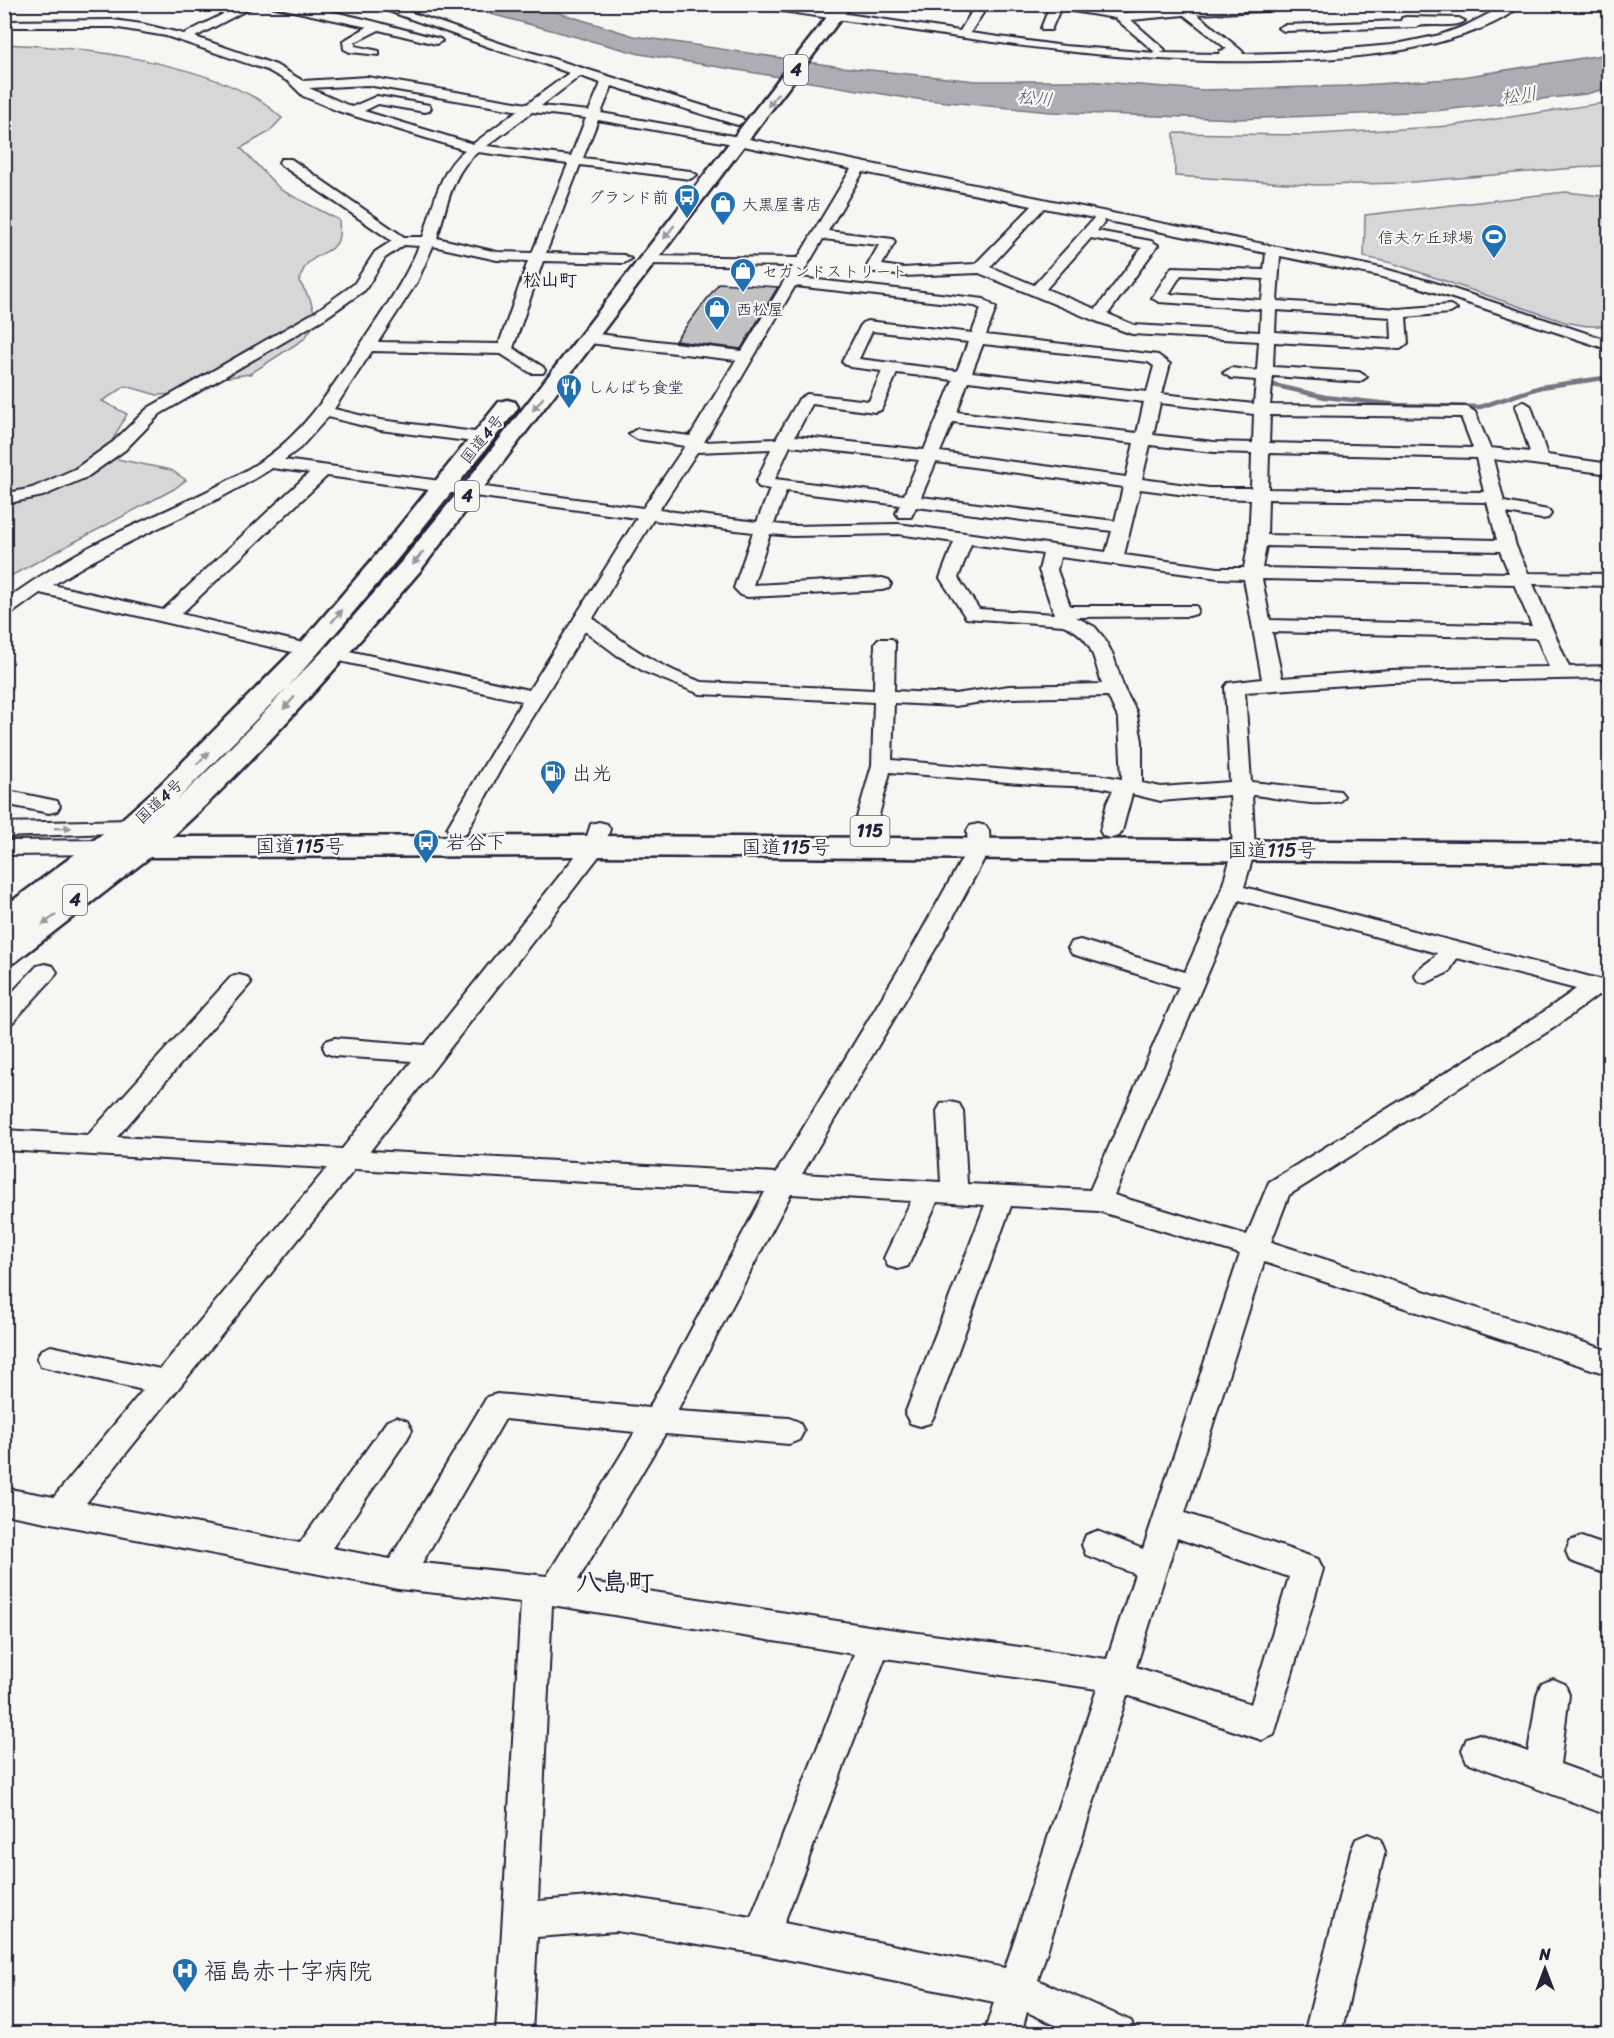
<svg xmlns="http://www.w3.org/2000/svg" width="1614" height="2038" font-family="Sriracha,'Klee One',sans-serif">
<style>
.green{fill:#d7d7d7;stroke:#7c7c89;stroke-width:1.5}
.water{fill:#adadb3;stroke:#757583;stroke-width:1.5}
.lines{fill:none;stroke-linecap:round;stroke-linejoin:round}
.stream{stroke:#757583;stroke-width:4.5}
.building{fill:#c2c2c4;stroke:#22223b;stroke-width:1.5}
.minor-casing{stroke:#22223b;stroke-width:4}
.highway-casing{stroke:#22223b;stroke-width:5}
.minor{fill:#f6f6f2;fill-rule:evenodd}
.highway{fill:#f6f6f2;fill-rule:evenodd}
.oneway{fill:#9797a0}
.labels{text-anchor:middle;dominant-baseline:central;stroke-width:4.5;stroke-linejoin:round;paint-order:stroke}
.far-poi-label{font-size:16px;fill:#22223b;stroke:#f6f6f2;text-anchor:start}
.far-street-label{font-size:16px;fill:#22223b;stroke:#f6f6f2}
.shield{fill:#f6f6f2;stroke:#626272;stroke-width:1.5}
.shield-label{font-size:18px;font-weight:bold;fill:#22223b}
.far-water-label{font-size:18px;font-style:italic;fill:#535365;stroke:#f6f6f2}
.far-quarter-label{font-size:18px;font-weight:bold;fill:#22223b;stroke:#f6f6f2}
.poi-label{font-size:20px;fill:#22223b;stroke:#f6f6f2;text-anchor:start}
.street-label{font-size:20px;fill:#22223b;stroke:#f6f6f2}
.near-poi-label{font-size:24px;fill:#22223b;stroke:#f6f6f2;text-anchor:start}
.near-neighbourhood-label{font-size:26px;font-weight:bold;fill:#22223b;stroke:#f6f6f2}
</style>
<rect width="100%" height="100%" fill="#f6f6f2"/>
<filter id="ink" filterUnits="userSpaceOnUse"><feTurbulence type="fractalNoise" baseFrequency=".0167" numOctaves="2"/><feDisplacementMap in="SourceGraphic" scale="12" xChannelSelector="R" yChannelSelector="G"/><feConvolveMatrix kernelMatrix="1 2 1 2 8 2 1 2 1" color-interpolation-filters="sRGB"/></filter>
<g filter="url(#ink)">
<!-- green -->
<g class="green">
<path d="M 5,44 C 82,47 193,61 261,101 C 268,105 275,113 282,118 L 269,132 L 241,148 L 281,190 L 339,220 C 342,255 329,245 308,263 C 304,267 301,275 299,281 L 310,299 L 317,321 L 304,339 L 250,374 L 201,381 L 176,394 L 157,395 L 126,386 L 102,401 L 127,414 L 108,448 L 107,457 L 171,470 L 186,480 L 174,489 L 5,579 Z"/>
<path d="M 1609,102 L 1609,165 L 1401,183 L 1317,185 L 1175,176 L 1174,133 L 1303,135 L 1450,126 Z"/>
<path d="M 1566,192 L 1609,197 L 1609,326 L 1587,326 L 1565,322 L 1392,263 L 1364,257 L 1365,215 Z"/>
</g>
<!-- water -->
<path class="water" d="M 457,5 L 534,5 L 634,36 L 841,67 L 976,81 L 1088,81 L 1204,90 L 1348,86 L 1449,79 L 1609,54 L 1609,88 L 1586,94 L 1434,111 L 1238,119 L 1051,112 L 907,98 L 640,54 Z"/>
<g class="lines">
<!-- stream -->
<path class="stream" d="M 1269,384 L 1325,397 L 1398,405 L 1480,407 L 1541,387 L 1604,378 L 1610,375"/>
</g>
<!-- building -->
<path class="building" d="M 719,283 L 778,287 L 741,349 L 675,341 Z"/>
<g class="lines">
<defs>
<g id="minor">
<path d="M 243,4 L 258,4 L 195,37 L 276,65 L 303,81 L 367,77 L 527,104 L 569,73 L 536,61 L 503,52 L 369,4 L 386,4 L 511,47 L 544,56 L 742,118 L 744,121 L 738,125 L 734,124 L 612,86 L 601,113 L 739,137 L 1381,268 L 1432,282 L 1610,341 L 1610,350 L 1422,288 L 1379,276 L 1280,256 L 1277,301 L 1398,309 L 1450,305 L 1457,309 L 1450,313 L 1406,317 L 1408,344 L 1400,349 L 1274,342 L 1273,367 L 1359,372 L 1367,377 L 1359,382 L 1273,376 L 1270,405 L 1467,407 L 1475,412 L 1490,448 L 1530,452 L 1515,406 L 1523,401 L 1531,406 L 1547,455 L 1610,464 L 1610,474 L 1493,459 L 1504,502 L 1548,510 L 1551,514 L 1548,518 L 1542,519 L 1507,513 L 1516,546 L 1528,573 L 1610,574 L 1610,586 L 1533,584 L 1569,667 L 1610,666 L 1610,678 L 1391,682 L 1245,692 L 1251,782 L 1340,791 L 1344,796 L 1340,801 C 1312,808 1280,797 1252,795 L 1255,850 L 1244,887 L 1610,982 L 1610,998 L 1598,995 L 1555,1027 L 1289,1195 L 1271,1242 L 1610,1351 L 1610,1375 L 1264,1262 L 1185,1513 L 1318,1559 L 1323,1569 L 1274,1735 L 1262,1740 L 1127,1695 L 1038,1980 L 1131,2021 L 1136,2034 L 1075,2034 L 1027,2012 L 1021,2034 L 984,2034 L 994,2002 L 761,1954 L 616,1931 L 537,1937 L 532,2034 L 496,2034 L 521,1602 L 398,1589 L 4,1514 L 4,1488 L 54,1497 L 143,1390 L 41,1366 L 37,1358 L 41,1350 L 51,1346 L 160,1369 L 327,1168 L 4,1150 L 4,1130 L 88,1135 L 231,977 L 239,975 L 247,977 L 251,983 L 117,1137 L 342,1149 L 412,1061 L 335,1056 L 326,1053 L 323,1047 L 326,1041 L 335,1038 L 425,1045 L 584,845 L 591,824 L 599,822 L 607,824 L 610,829 L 603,851 L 370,1151 L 776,1173 L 916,941 L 968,848 L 967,831 L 970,826 L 978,824 L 986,826 L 989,831 L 990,848 L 940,941 L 802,1174 L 941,1182 L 937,1111 L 941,1104 L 950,1102 L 959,1104 L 963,1111 L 967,1184 L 1090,1190 L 1179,987 L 1072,954 L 1068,948 L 1072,942 L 1080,940 L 1185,972 L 1221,891 L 1233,850 L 1230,795 L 1161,801 L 1132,794 L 1122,831 L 1119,836 L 1111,838 L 1103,836 L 1100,831 L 1107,803 L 1113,790 L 1099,787 L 1043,785 L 890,772 L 875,831 L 872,836 L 864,838 L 856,836 L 853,831 L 872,765 L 874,702 L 700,694 L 645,672 L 617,655 L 585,631 L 509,754 L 466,833 L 458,835 L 450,833 L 447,828 L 522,701 L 335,660 L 328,658 L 325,654 L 328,650 L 335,648 L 529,690 L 637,518 L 327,476 L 181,614 L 316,646 L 319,650 L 316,654 L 309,656 L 40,593 L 11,614 L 4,616 L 4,601 C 35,579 67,558 101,541 C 156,513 216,492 267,457 C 308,428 331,388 359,347 C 381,314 404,282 419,246 L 404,245 L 385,258 L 365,290 L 325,318 L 160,414 L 125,450 L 87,477 L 43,496 L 4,504 L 4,494 L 32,488 L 75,469 L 113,442 L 148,408 L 315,312 L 354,284 L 375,252 L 392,241 L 281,165 L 279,162 L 281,159 L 291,159 L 404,237 L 423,237 C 433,208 439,169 465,150 L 338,111 L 303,96 L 289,82 L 267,70 L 166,36 L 113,27 L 4,27 L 4,21 L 113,20 L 142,24 L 184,34 ZM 580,76 L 601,83 L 589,111 L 541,106 ZM 367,85 L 514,110 L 518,110 L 473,144 L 364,111 L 378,104 L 425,112 L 429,111 L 431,108 L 429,105 L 377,96 L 352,107 L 309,88 ZM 532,112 L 586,118 L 571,156 L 487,146 ZM 598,120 L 739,145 L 851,169 L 798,258 L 647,256 L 640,260 L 647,264 L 793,266 L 742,351 L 589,333 L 581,338 L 589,343 L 736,360 L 690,436 L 637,429 L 629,434 L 637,439 L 685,446 L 643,508 L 284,460 L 300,448 L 328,417 L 380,430 L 483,443 L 489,442 L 491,438 L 489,434 L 483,433 L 380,420 L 334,409 L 372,351 L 501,354 L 531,373 L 543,373 L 545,370 L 543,367 L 513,348 L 543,261 L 624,263 L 631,259 L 624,255 L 546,253 L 580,165 L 690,179 L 697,175 L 690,171 L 583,158 ZM 478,152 L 568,164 L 532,253 L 497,252 L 437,238 C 447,208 451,172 478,152 ZM 863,172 L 1032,206 L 975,264 L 903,268 L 882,265 L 895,242 L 893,239 L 828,231 ZM 1044,208 L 1094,218 L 1034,285 L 990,267 ZM 1103,220 L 1266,253 L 1264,270 L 1172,267 L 1152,298 L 1159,302 L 1261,309 L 1260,332 L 1134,325 L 1108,314 L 1158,245 L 1151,241 L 1097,231 L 1104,222 ZM 1091,238 L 1142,248 L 1096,309 L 1046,289 ZM 823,239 L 879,245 L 866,268 L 868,271 L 903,276 L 979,273 L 1093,320 L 1132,334 L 1259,341 L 1257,371 L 1231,368 L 1223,373 L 1231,378 L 1256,380 L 1254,404 L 1162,394 L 1170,364 L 1158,355 L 986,335 L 996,308 L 984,299 L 800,278 ZM 433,246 L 497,260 L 528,261 L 499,344 L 378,342 L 417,282 ZM 1181,275 L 1264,279 L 1262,300 L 1169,294 ZM 795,286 L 975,306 L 981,309 L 972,333 L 867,321 L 862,323 L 842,362 L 850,367 L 882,371 L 869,401 L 807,394 L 799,399 L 776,439 L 704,442 ZM 1276,310 L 1391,317 L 1392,339 L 1275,332 ZM 872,331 L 968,342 L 957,371 L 859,359 ZM 983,344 L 1148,362 L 1154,366 L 1147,392 L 972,372 ZM 897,373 L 953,380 L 924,450 L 795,436 L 812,404 L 875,412 L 881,410 ZM 968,381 L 1144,402 L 1137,433 L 957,412 ZM 1160,403 L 1254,414 L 1253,443 L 1214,442 L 1153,435 ZM 1270,415 L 1461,417 L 1473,448 L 1269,443 ZM 953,422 L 1134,443 L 1126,477 L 940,452 ZM 1150,445 L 1214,452 L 1252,453 L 1251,488 L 1209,488 L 1142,479 ZM 790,446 L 919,460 L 904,495 L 775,479 ZM 771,449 L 756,483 L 759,487 L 770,489 L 757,522 L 659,510 L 697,452 ZM 1269,453 L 1476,458 L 1484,492 L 1268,489 ZM 936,462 L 1123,487 L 1115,521 L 921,497 ZM 272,468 L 309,473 L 163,610 L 53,585 C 122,539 202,513 272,468 ZM 1140,489 L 1209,498 L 1251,499 L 1249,540 L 1244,568 L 1218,568 L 1124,555 ZM 786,491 L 900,505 L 896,513 L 899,517 L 911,517 L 916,507 L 1112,531 L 1106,552 L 898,524 L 792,526 L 774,524 ZM 1268,499 L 1487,502 L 1497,540 L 1267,535 ZM 653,520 L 753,532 L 734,588 L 741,595 L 748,597 L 882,590 L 889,588 L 891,584 L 889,580 L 882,578 L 753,585 L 770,534 L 792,536 L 898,534 L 954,542 L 940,578 L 966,618 L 1063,625 C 1093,637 1093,657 1102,684 L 1009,686 L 955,694 L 894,691 L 895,643 L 892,639 L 878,639 L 875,643 L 874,690 L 702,682 C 661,668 626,646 593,618 ZM 971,544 L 1043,554 L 1039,570 L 1054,614 L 979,609 L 958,578 ZM 1266,546 L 1500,551 L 1509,573 L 1262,568 ZM 1060,557 L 1218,578 L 1244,579 L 1262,679 L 1228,683 L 1225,687 L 1230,782 L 1161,787 L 1142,783 L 1142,741 L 1136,711 L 1124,689 L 1113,655 L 1104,638 L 1095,627 L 1076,617 L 1189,616 L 1196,614 L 1198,610 L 1196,606 L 1070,606 L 1057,570 ZM 1262,579 L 1514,584 L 1532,626 L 1270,620 ZM 1272,632 L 1537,638 L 1549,667 L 1391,670 L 1282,678 ZM 1108,696 L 1119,720 L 1122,779 L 1099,775 L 1043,773 L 892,760 L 894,703 L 955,706 L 1009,698 ZM 1239,900 L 1437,953 C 1431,963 1420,965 1414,975 L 1418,981 L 1426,983 L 1449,972 L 1457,958 L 1576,989 L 1539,1015 L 1269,1182 L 1247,1235 L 1114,1195 ZM 355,1169 L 765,1192 L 649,1408 L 497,1394 L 487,1397 L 390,1559 L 332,1548 L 407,1439 L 412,1430 L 407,1421 L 397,1417 L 387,1421 L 300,1543 L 86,1503 ZM 791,1194 L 911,1201 L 884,1258 L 888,1266 L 898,1269 L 908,1266 L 937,1202 L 985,1205 L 905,1414 L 910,1423 L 920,1426 L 930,1423 L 935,1414 L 1011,1206 L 1098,1211 L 1240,1254 L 1143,1549 L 1097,1531 L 1086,1535 L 1082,1545 L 1086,1555 L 1135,1574 L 1107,1659 L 875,1627 L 578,1580 L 665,1434 L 789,1444 L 799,1440 L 804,1431 L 799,1422 L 789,1418 L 677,1411 ZM 505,1419 L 635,1432 L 547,1576 L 422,1563 ZM 1177,1538 L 1289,1577 L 1251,1704 L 1136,1667 ZM 552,1605 L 854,1654 L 751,1917 L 616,1895 L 538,1901 ZM 885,1658 L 1097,1689 L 1005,1968 L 784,1923 Z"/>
<path d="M 261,4 C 322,4 381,24 440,39 L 442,41 L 436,44 L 379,30 L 355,42 L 355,46 L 379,51 L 379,55 L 350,52 L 344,49 L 343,41 L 367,27 Z"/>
<path d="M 750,4 L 780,4 L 960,31 L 971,13 L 956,4 L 972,4 L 980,8 L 983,13 L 970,33 L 1064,46 L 1156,53 L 1115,18 L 1060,9 L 1051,30 L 1043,30 L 1041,28 L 1049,8 L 1040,4 L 1071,4 L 1107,10 L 1113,7 L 1124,13 L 1177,9 L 1173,4 L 1185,4 L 1189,8 L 1231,4 L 1316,6 L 1310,9 L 1197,14 L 1242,51 L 1243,54 L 1313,52 L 1392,45 L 1440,35 L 1465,26 L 1508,4 L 1522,4 C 1500,25 1464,35 1436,43 C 1380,57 1322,60 1264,61 C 1138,64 1015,46 890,27 C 845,20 800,14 755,7 ZM 1184,15 L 1227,49 L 1220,51 L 1219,54 L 1161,53 L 1165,50 L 1163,48 L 1131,20 Z"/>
<path d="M 1354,4 L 1395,4 L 1396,5 C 1388,11 1360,11 1354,4 Z"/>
<path d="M 1406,17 L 1459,18 L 1465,21 C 1454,29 1428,22 1415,27 L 1284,31 L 1278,28 L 1284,25 L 1401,21 L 1402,18 Z"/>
<path d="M 4,790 L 57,801 L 60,806 L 57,811 L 49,813 L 4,804 Z"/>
<path d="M 131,820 L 139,822 L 142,827 L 139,832 L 4,837 L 4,823 Z"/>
<path d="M 107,840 L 115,842 L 118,847 L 115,852 L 107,854 L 4,855 L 4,841 Z"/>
<path d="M 45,964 L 53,966 L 57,972 L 53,978 L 12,1023 L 4,1025 L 4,1001 L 37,966 Z"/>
<path d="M 1581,1537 L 1610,1547 L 1610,1575 L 1570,1561 L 1566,1551 L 1570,1541 Z"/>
<path d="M 1553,1679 L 1565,1684 L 1569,1695 L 1560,1764 L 1610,1782 L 1610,1816 L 1467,1762 L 1462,1750 L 1467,1738 L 1479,1734 L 1528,1752 L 1537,1695 L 1541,1684 Z"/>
<path d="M 1368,1834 L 1380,1839 L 1385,1851 L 1341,2034 L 1304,2034 L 1351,1851 L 1356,1839 Z"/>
</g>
<path id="highway" d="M 837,4 L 852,4 L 420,571 C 341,663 261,755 172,837 L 595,836 L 1610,843 L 1610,863 L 595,856 L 150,857 L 15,962 L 4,965 L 4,937 L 13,931 L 4,933 L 4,907 L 121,820 L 160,785 L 300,644 L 372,560 L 499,402 L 507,400 L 515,402 L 518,407 L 515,412 C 408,547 303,682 177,800 L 326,648 L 402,561 L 463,486 Z"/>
</defs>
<!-- minor casing -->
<use href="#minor" class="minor-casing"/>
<!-- highway casing -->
<use href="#highway" class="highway-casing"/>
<!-- minor -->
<use href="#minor" class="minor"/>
<!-- highway -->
<use href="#highway" class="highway"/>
</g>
<!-- one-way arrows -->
<defs><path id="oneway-solid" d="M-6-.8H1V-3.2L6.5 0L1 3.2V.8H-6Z" transform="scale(1.5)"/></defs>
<g class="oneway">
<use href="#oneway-solid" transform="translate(773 100) rotate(127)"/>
<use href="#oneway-solid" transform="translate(669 232) rotate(128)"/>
<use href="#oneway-solid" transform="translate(538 404) rotate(128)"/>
<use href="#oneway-solid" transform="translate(418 558) rotate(128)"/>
<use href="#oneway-solid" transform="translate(337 616) rotate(-50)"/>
<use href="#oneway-solid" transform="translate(289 703) rotate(133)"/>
<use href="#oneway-solid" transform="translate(203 758) rotate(-46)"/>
<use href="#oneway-solid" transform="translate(63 828) rotate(-2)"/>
<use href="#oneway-solid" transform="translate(49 920) rotate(143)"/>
</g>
</g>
<!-- icons -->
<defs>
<symbol id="bus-pin" viewBox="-11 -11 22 30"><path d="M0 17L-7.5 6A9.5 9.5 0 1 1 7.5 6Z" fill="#1f6fb2" stroke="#f6f6f2"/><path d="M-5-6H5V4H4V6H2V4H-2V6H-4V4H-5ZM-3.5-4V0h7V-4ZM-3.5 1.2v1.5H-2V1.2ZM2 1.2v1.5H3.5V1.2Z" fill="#fff"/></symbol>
<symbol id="shop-pin" viewBox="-11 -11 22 30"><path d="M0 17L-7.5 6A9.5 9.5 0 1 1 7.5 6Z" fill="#1f6fb2" stroke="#f6f6f2"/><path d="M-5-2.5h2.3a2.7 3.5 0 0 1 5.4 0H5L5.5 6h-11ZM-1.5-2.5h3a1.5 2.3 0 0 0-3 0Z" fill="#fff"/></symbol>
<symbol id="stadium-pin" viewBox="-11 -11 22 30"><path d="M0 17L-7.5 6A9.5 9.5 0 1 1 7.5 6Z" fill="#1f6fb2" stroke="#f6f6f2"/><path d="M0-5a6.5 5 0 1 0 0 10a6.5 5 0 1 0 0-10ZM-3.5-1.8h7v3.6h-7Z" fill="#fff"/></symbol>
<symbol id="restaurant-pin" viewBox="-11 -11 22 30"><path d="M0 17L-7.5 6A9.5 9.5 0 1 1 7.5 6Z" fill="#1f6fb2" stroke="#f6f6f2"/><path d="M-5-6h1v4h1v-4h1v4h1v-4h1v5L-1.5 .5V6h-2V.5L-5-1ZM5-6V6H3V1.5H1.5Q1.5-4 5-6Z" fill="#fff"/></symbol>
<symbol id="fuel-pin" viewBox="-11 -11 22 30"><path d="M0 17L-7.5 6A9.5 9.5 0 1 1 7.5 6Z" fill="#1f6fb2" stroke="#f6f6f2"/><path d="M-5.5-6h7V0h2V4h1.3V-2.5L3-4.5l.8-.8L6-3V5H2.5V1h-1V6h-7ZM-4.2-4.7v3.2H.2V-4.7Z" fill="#fff"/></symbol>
<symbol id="hospital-pin" viewBox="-11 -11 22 30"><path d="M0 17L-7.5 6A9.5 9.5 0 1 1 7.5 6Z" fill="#1f6fb2" stroke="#f6f6f2"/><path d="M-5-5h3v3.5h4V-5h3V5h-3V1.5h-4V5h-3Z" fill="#fff"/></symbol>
</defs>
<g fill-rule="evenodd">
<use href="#bus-pin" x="672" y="182" width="30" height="40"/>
<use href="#shop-pin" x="708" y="189" width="30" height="40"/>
<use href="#stadium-pin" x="1479" y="222" width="30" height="40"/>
<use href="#shop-pin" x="728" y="256" width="30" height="40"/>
<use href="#shop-pin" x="702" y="294" width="30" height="40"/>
<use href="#restaurant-pin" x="554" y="372" width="30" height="40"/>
<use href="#fuel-pin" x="538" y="758" width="30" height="40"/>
<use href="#bus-pin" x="411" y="827" width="30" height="40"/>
<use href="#hospital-pin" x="170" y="1956" width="30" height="40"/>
</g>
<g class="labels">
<!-- far-poi labels -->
<g class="far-poi-label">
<text x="668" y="197" text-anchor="end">グランド前</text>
<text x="742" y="204">大黒屋書店</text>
<text x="1474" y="237" text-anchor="end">信夫ケ丘球場</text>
<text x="762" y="271">セカンドストリート</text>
<text x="736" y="309">西松屋</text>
<text x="588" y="387">しんぱち食堂</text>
</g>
<!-- far-street labels -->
<g class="far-street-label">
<text transform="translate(482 439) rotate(-51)">国道4号</text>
<text transform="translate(159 801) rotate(-43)">国道4号</text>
</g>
<!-- shield labels -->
<g class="shield">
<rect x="784" y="55" width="24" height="30" rx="4.5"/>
<rect x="455" y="481" width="24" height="30" rx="4.5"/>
<rect x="850.5" y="816" width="39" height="30" rx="4.5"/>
<rect x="63" y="885" width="24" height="30" rx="4.5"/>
</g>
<g class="shield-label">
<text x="796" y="70">4</text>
<text x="467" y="496">4</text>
<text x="870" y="831">115</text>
<text x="75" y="900">4</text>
</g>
<!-- far-water labels -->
<g class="far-water-label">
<text transform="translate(1519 95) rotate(-8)">松川</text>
<text transform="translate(1035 98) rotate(6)">松川</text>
</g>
<!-- far-quarter labels -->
<g class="far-quarter-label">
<text x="550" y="280">松山町</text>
</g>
<!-- poi labels -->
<g class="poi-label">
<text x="572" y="773">出光</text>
<text x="446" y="842">岩谷下</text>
</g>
<!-- street labels -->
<g class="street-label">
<text x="300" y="846">国道115号</text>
<text x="786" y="847">国道115号</text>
<text x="1272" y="850">国道115号</text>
</g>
<!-- near-poi labels -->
<g class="near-poi-label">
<text x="204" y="1971">福島赤十字病院</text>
</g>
<!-- near-neighbourhood labels -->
<g class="near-neighbourhood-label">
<text x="615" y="1582">八島町</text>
</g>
</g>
<!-- margin -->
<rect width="1614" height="2038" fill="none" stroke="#f6f6f2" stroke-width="24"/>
<rect x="12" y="12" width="1590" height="2014" fill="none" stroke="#22223b" stroke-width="2" filter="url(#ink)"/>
<!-- north arrow -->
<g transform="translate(1545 1969)" stroke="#f6f6f2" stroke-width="4.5" paint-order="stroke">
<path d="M0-4.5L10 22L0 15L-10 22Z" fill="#22223b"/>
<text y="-9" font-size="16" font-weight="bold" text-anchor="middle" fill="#22223b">N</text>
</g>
</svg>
